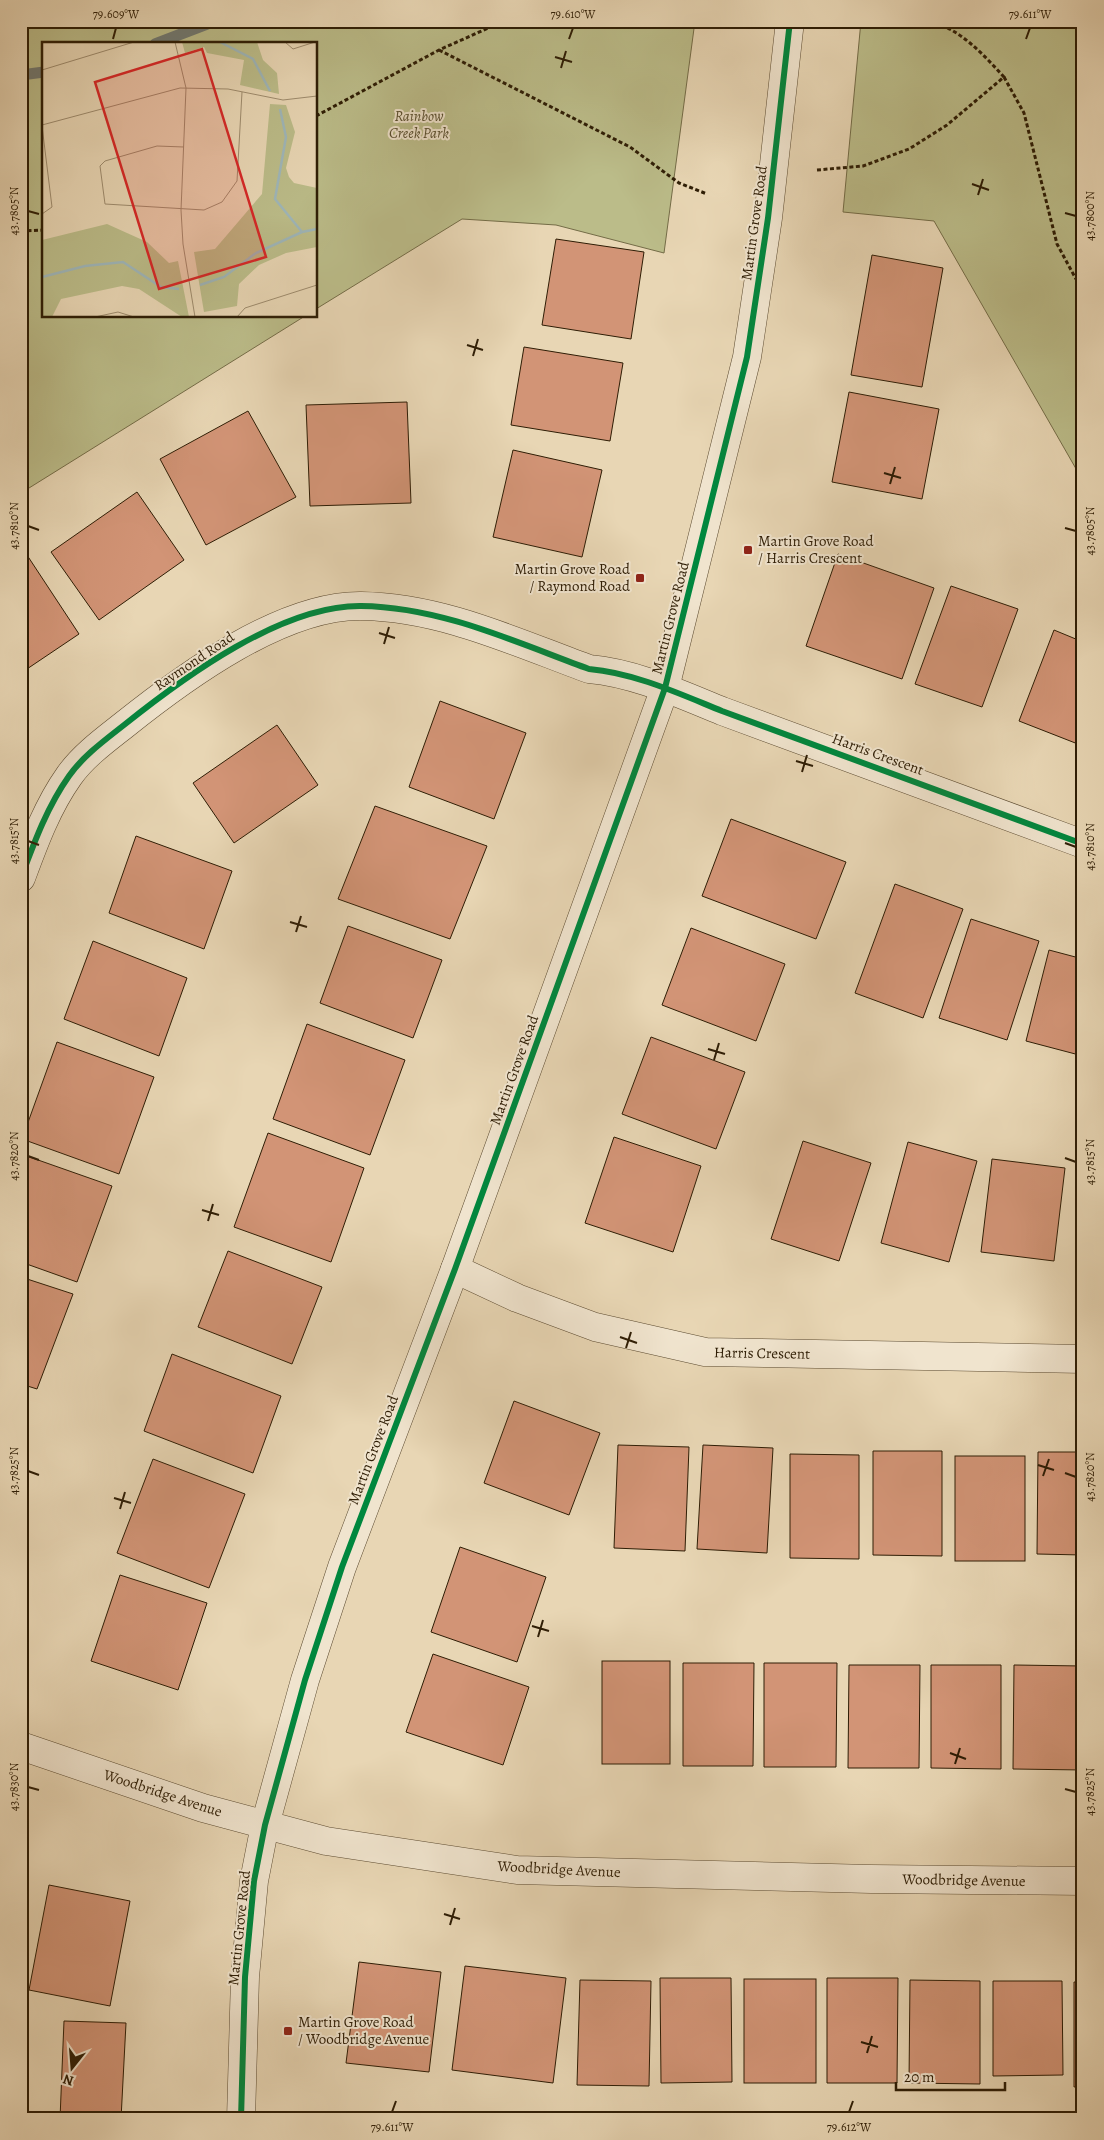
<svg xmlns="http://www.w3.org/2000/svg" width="1104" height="2140" font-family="Alegreya,serif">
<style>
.green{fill:#bbbc89;stroke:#746c47}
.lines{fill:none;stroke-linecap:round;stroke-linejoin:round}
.stream{stroke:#717971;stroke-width:11}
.building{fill:#d29476;stroke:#2e1d05}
.minor-casing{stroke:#5c4b31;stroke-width:29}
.path{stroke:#2e1d05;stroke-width:3;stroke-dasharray:4 2.5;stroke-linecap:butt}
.minor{stroke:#f0e4ce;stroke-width:28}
.cycleway-casing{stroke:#f0e4ce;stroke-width:9}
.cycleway{stroke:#00873e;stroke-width:6}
.ticks{fill:none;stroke:#2e1d05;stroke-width:2}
.poi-dot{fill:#8f2418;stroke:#f0e4ce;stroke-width:2}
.labels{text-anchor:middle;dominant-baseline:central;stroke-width:4;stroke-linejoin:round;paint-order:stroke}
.park-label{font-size:15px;font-style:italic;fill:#584d2d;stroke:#f0e4ce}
.street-label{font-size:15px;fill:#2e1d05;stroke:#f0e4ce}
.poi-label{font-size:15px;fill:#2e1d05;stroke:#f0e4ce;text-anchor:start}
.inset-river{fill:none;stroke:#9eb6b9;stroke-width:2.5}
.inset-road{fill:none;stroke:#9e8c6e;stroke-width:1}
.view{fill:#d62828;fill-opacity:0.15;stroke:#d62828;stroke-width:2.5}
.inset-edge{fill:none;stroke:#2e1d05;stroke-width:2.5}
.neatline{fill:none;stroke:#2e1d05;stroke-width:2}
.ticks-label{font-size:12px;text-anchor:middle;fill:#2e1d05}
</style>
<rect width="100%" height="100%" fill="#e8d6b4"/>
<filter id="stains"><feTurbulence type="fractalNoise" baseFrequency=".004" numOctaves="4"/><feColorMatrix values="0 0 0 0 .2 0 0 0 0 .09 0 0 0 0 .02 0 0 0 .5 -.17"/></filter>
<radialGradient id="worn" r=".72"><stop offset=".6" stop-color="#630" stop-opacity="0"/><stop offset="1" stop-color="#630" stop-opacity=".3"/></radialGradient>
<!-- green -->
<g class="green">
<path d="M 21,21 L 695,21 L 664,253 L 556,225 L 462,219 L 316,309 L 316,44 L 44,44 L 44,316 L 305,316 L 21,493 Z"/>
<path d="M 861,21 L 1083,21 L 1083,481 L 934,221 L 843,212 Z"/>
</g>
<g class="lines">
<!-- stream -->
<g class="stream">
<path d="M 155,44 L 215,21"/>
<path d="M 21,75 L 44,72"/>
</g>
</g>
<!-- building -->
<g class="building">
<path d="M 556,239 L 644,252 L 631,339 L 542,325 Z"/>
<path d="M 872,255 L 943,268 L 922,387 L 851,375 Z"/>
<path d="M 524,347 L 623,363 L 610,441 L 511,425 Z"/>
<path d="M 849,392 L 939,409 L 922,499 L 832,482 Z"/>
<path d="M 407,402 L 411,503 L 310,506 L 306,405 Z"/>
<path d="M 248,411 L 296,497 L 206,545 L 160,459 Z"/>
<path d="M 513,450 L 602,470 L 582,557 L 493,537 Z"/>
<path d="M 137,492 L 184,560 L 99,620 L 51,552 Z"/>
<path d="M 23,549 L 79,634 L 21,673 L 21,550 Z"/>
<path d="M 838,554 L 934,588 L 902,679 L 806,646 Z"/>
<path d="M 951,586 L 1018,609 L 982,707 L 915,684 Z"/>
<path d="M 1054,630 L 1083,642 L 1083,746 L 1019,721 Z"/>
<path d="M 440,701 L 526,733 L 494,819 L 409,787 Z"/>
<path d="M 277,725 L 318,785 L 234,843 L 193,783 Z"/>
<path d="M 375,806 L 487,846 L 450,939 L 338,899 Z"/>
<path d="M 731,819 L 846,862 L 816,939 L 702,896 Z"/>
<path d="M 136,836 L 232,871 L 204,949 L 109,913 Z"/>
<path d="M 895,884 L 963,909 L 923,1018 L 855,993 Z"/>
<path d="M 971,919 L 1039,941 L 1007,1040 L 939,1018 Z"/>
<path d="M 348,926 L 442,960 L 413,1038 L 320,1003 Z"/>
<path d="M 691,928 L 785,964 L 756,1041 L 662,1005 Z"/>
<path d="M 93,941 L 187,978 L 159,1056 L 64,1019 Z"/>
<path d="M 1049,950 L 1083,959 L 1083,1056 L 1026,1041 Z"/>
<path d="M 307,1024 L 405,1060 L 370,1155 L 273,1119 Z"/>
<path d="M 651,1037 L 745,1072 L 716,1149 L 622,1114 Z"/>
<path d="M 57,1042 L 154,1077 L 119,1174 L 22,1139 Z"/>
<path d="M 268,1133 L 364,1168 L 331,1262 L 234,1227 Z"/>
<path d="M 614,1137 L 701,1166 L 673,1252 L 585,1223 Z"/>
<path d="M 803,1141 L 871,1163 L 839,1261 L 771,1239 Z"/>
<path d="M 908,1142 L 977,1161 L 949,1262 L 881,1243 Z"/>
<path d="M 21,1154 L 112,1186 L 77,1282 L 21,1262 Z"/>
<path d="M 992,1159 L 1065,1168 L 1054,1261 L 981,1252 Z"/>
<path d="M 228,1251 L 322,1287 L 292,1364 L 198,1327 Z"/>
<path d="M 21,1277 L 73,1294 L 37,1389 L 21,1384 Z"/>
<path d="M 172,1354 L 281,1396 L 253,1473 L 144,1431 Z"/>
<path d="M 21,1401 L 27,1403 L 21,1418 Z"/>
<path d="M 514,1401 L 600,1433 L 569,1515 L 484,1483 Z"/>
<path d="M 618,1445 L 689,1447 L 685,1551 L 614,1548 Z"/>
<path d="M 703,1445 L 773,1448 L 767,1553 L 697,1549 Z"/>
<path d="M 873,1451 L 942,1451 L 942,1556 L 873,1555 Z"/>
<path d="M 1038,1452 L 1083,1452 L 1083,1555 L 1037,1554 Z"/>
<path d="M 790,1454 L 859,1455 L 859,1559 L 790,1558 Z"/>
<rect x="955" y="1456" width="70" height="105"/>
<path d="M 153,1459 L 245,1494 L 209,1588 L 117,1553 Z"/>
<path d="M 460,1547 L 546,1577 L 517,1662 L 431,1632 Z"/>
<path d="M 120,1575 L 207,1603 L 178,1690 L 91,1661 Z"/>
<path d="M 433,1654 L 529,1687 L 503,1765 L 406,1732 Z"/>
<rect x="602" y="1661" width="68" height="103"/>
<path d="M 683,1663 L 754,1663 L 753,1766 L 683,1766 Z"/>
<path d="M 764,1663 L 837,1663 L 836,1767 L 764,1767 Z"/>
<path d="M 849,1665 L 920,1665 L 919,1768 L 848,1768 Z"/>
<path d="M 931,1665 L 1001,1665 L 1001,1769 L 931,1768 Z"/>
<path d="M 1014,1665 L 1083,1666 L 1083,1770 L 1013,1769 Z"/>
<path d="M 49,1885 L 130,1901 L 110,2006 L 29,1990 Z"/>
<path d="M 359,1962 L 441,1972 L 429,2072 L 346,2063 Z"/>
<path d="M 465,1966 L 566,1978 L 553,2083 L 452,2070 Z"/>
<path d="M 660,1978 L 731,1978 L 732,2082 L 661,2083 Z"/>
<path d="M 827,1978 L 898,1978 L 897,2083 L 827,2083 Z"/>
<rect x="744" y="1979" width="72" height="104"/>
<path d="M 580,1980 L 651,1981 L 649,2086 L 577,2085 Z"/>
<path d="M 910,1980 L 980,1981 L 980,2084 L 909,2083 Z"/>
<path d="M 993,1981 L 1062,1981 L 1063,2075 L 993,2076 Z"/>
<path d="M 1074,1982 L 1083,1982 L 1083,2086 L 1074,2087 Z"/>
<path d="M 64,2021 L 126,2023 L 121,2119 L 60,2119 Z"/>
</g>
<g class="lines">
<defs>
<g id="minor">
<path d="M 21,878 C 34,843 47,807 69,776 C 83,756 105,740 124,725 C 184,677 282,605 361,606 C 441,607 515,642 589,669 C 635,673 680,694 722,711 L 1083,844"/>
<path d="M 455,1269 L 517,1298 L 595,1327 L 705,1352 L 1083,1359"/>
<path d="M 21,1746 L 203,1808 L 326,1841 L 517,1870 L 871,1879 L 1083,1881"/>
<path d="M 241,2119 L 245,1977 L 254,1881 L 265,1825 L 305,1680 L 342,1567 L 455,1269 L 665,688 L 747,357 L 768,218 L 790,21"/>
</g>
</defs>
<!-- minor casing -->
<use href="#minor" class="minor-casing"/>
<!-- path -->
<g class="path">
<path d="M 439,50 L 630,147 L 679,183 L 707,194"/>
<path d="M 1004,77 L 1024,113 L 1057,244 L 1083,292"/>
<path d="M 316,116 L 439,50 L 504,21"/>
<path d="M 817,170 L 863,166 L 909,149 L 947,125 L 1004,77 C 983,54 960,29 930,21"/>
<path d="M 21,231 L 44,230"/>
</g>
<!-- minor -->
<use href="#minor" class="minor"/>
<defs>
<g id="cycleway">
<path d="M 21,878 C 34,843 47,807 69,776 C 83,756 105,740 124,725 C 184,677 282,605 361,606 C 441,607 515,642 589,669 C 635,673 680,694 722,711 L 1083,844"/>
<path d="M 241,2119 L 245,1977 L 254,1881 L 265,1825 L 305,1680 L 342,1567 L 455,1269 L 665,688 L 747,357 L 768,218 L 790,21"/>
</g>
</defs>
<!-- cycleway casing -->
<use href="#cycleway" class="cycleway-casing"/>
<!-- cycleway -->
<use href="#cycleway" class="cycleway"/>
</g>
<!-- ticks -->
<path class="ticks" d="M 113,39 L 116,28M 569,39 L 573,28M 1026,39 L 1030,28M 555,57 L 572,62M 561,68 L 566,51M 972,184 L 989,190M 978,195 L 983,179M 28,211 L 39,214M 1065,213 L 1076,216M 467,345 L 483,350M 473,356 L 478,339M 884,473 L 901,478M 890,484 L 895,467M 28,526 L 39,530M 1065,528 L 1076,531M 379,633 L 395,638M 384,644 L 389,627M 796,761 L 813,766M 802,772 L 807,755M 28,841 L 39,845M 1065,843 L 1076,847M 290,922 L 307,927M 296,932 L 301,916M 708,1049 L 725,1054M 714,1060 L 719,1043M 28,1156 L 39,1160M 1065,1158 L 1076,1162M 202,1210 L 219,1215M 208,1221 L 213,1204M 620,1337 L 637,1343M 626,1348 L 631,1332M 1038,1465 L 1054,1470M 28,1471 L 39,1475M 1065,1473 L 1076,1477M 1043,1476 L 1049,1459M 114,1498 L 131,1503M 120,1509 L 125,1492M 532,1626 L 549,1631M 538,1637 L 543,1620M 950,1753 L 966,1759M 955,1764 L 960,1748M 28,1787 L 39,1790M 1065,1789 L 1076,1792M 444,1914 L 460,1919M 450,1925 L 455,1908M 861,2042 L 878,2047M 867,2053 L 872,2036M 392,2112 L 396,2101M 849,2112 L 853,2101"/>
<!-- markers -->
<g class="poi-dot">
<rect x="743" y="545" width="10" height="10" rx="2.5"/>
<rect x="635" y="573" width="10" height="10" rx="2.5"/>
<rect x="283" y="2026" width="10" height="10" rx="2.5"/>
</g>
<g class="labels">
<!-- park labels -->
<g class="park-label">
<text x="419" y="116">Rainbow<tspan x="419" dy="17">Creek Park</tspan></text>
</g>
<!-- street labels -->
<g class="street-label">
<text transform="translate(754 223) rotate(-82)">Martin Grove Road</text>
<text transform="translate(670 618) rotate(-76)">Martin Grove Road</text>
<text transform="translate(194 661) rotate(-34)">Raymond Road</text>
<text transform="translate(878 754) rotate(20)">Harris Crescent</text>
<text transform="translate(514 1070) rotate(-70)">Martin Grove Road</text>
<text transform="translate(762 1353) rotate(1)">Harris Crescent</text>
<text transform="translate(373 1450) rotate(-69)">Martin Grove Road</text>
<text transform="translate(163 1793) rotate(18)">Woodbridge Avenue</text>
<text transform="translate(559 1869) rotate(3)">Woodbridge Avenue</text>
<text transform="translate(964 1880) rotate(1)">Woodbridge Avenue</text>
<text transform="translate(239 1928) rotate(-84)">Martin Grove Road</text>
</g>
<!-- poi labels -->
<g class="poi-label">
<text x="758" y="541">Martin Grove Road<tspan x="758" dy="17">/ Harris Crescent</tspan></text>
<text x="630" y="569" text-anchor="end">Martin Grove Road<tspan x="630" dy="17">/ Raymond Road</tspan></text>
<text x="298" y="2022">Martin Grove Road<tspan x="298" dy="17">/ Woodbridge Avenue</tspan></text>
</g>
</g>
<!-- overview -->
<g transform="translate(42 42)">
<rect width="275" height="275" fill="#e8d6b4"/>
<path d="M 140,0 L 215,0 L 221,18 L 235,31 L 237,52 L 198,43 L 202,18 L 165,11 L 162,5 L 143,11 ZM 228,62 L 244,63 L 253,90 L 244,126 L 247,135 L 252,141 L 275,146 L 275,205 L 244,211 L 217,223 L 197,242 L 195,264 L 162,270 L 152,210 L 173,207 L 220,152 ZM 65,182 L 105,200 L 127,221 L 136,219 L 147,275 L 140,275 L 97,247 L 80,244 L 19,257 L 10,275 L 0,275 L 0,198 Z" fill="#bbbc89"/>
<path class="inset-river" d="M 178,0 L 211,17 L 228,49M 238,67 L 244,95 L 233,157 L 260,190M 0,235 L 43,224 L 81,220 L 119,245 L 137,247M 158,243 L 182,235 L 214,211 L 260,190 L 275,187"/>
<path class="inset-road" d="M 133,0 L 144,46 L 139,168 L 141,202 L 153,275M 243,0 L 251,7 L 273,0M 0,28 L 92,0M 0,83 L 138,46 L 186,47 L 241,58 L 275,54M 0,84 L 10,165 L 0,172M 142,105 L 115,104 L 63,119 L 58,124 L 63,162 L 162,168 L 180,160 L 195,139 L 200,50M 53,275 L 76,270 L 92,275M 195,275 L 203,266 L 275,243"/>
<path class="view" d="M 160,7 L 224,215 L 117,247 L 53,40 Z"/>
<rect width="275" height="275" class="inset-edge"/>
</g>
<!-- margin -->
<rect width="1104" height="2140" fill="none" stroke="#e8d6b4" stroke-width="55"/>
<!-- north arrow -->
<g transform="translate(72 2068) rotate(197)" stroke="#f0e4ce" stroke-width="4" paint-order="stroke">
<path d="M0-4L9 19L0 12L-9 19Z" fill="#2e1d05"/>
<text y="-8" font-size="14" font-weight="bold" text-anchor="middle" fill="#2e1d05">N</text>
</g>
<!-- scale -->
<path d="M896 2082v8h109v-8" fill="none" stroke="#2e1d05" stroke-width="2.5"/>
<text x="904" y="2082" font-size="15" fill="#2e1d05" stroke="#f0e4ce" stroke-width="4" paint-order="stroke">20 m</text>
<rect x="28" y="28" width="1048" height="2084" class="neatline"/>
<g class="ticks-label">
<text x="116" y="18">79.609°W</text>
<text x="573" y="18">79.610°W</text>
<text x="1030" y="18">79.611°W</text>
<text transform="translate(14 211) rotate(-90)" y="4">43.7805°N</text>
<text transform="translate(1090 216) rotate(-90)" y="4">43.7800°N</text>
<text transform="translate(14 526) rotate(-90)" y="4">43.7810°N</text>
<text transform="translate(1090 531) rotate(-90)" y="4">43.7805°N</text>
<text transform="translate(14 841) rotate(-90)" y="4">43.7815°N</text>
<text transform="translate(1090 847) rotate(-90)" y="4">43.7810°N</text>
<text transform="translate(14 1156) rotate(-90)" y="4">43.7820°N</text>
<text transform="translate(1090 1162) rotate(-90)" y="4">43.7815°N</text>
<text transform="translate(14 1471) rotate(-90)" y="4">43.7825°N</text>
<text transform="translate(1090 1477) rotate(-90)" y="4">43.7820°N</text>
<text transform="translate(14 1787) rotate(-90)" y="4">43.7830°N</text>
<text transform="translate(1090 1792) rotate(-90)" y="4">43.7825°N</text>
<text x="392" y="2131">79.611°W</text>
<text x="849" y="2131">79.612°W</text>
</g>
<rect width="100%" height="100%" filter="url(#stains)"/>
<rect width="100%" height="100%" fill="url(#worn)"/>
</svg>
